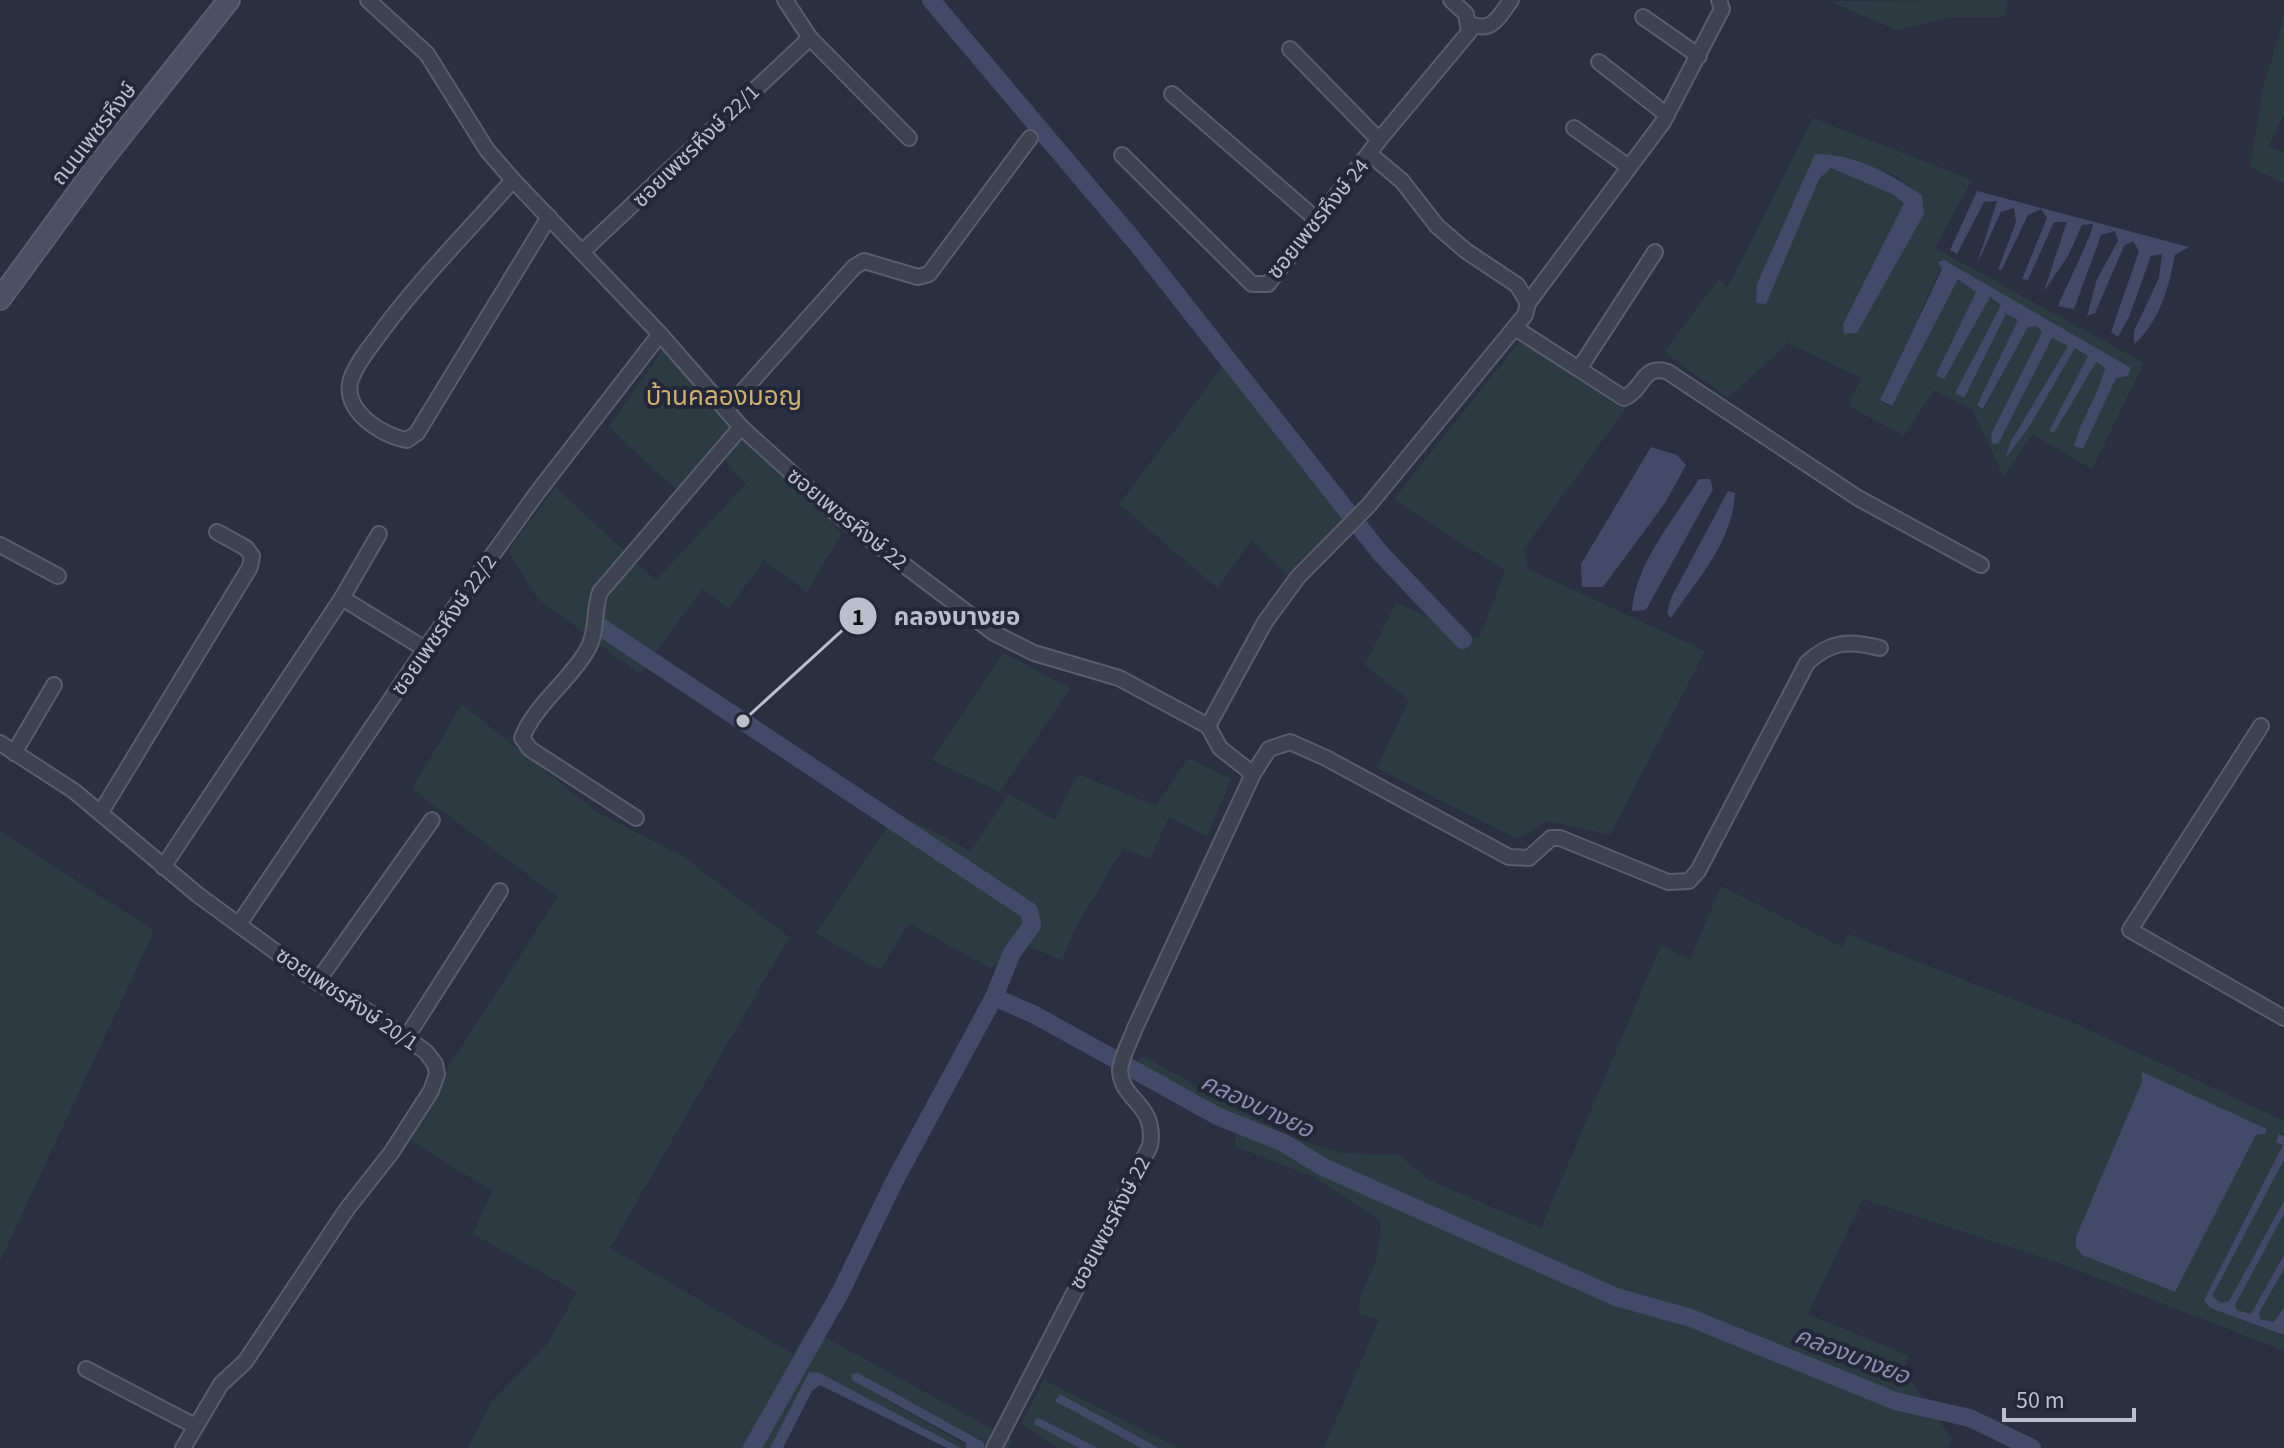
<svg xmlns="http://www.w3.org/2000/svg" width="2284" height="1448" font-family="'Source Sans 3','Noto Sans Thai',sans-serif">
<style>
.green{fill:#2c3b42;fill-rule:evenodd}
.water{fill:#424a68}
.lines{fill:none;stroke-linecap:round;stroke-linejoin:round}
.canal{stroke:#424a68;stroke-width:18}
.minor-casing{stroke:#595d6c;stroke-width:18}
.secondary-casing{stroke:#595d6c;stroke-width:24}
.minor{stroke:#3e4251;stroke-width:14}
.secondary{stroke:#4d5064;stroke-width:20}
.labels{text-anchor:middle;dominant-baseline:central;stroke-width:8;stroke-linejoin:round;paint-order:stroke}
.street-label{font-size:22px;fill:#bbbecb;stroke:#232737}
.water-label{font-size:24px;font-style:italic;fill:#868eaf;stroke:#232737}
.quarter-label{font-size:26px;fill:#ccaf75;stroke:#232737}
.leader{fill:none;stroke:#bbbecb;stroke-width:3}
.callout-dot{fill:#bbbecb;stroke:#232737;stroke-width:3}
.mark-label{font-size:24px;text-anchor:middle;font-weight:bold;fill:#111}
.callout-label{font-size:24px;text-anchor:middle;font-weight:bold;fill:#bbbecb;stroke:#232737;stroke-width:8;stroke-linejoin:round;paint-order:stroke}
</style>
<rect width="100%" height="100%" fill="#2a2f41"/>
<!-- green -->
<g class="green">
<path d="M 2008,0 L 2005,17 L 1952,17 L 1896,30 L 1829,1 Z"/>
<path d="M 2284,17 L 2284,113 L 2269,146 L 2284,153 L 2284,183 L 2250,167 L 2262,92 Z"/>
<path d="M 1813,118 L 1972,180 L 1935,248 L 2144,363 L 2092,469 L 2032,434 L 2004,477 L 1972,409 L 1934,390 L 1904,436 L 1848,406 L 1861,378 L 1788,343 L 1728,398 L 1664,352 L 1719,279 L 1728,287 ZM 1833,154 L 1892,174 L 1922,195 L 1843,324 L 1904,203 L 1892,194 L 1831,168 L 1820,179 ZM 1944,261 L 2131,368 L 2116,378 L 2083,448 L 2077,437 L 2098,395 L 2105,367 L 2095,362 L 2084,379 L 2089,355 L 2075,348 L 2031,424 L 2006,456 L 2011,441 L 2068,346 L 2052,338 L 1998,443 L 1991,434 L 2042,331 L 2037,326 L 2028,327 L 1984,409 L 1977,404 L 2019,320 L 2006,314 L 1964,397 L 1955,393 L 2001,305 L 1989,297 L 1944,378 L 1976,291 L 1957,278 L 1892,406 L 1885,405 L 1881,399 Z"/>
<path d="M 1520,341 L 1626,408 L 1524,549 L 1528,569 L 1705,651 L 1610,835 L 1548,821 L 1517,839 L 1377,768 L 1409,700 L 1365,665 L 1396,603 L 1479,639 L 1505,571 L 1394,499 Z"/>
<path d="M 664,348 L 740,434 L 842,533 L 807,592 L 764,560 L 729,609 L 702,589 L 640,674 L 537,598 L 508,551 L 555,487 L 656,580 L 746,484 L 722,458 L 689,495 L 672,486 L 609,427 Z"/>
<path d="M 1227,361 L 1236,361 L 1352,511 L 1289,576 L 1252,540 L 1217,588 L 1119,504 Z"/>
<path d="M 1003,653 L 1070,688 L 1000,792 L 932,760 Z"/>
<path d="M 462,704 L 597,812 L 684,857 L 789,937 L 610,1248 L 793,1354 L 808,1328 L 1012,1440 L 1008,1448 L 985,1448 L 983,1441 L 852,1374 L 852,1380 L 969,1447 L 961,1448 L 820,1373 L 809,1372 L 770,1448 L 468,1448 L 492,1401 L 548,1343 L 577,1292 L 473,1234 L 492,1191 L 411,1141 L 447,1069 L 558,897 L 412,789 Z"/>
<path d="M 1188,758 L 1231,779 L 1207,836 L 1169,817 L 1150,859 L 1123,848 L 1075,929 L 1062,960 L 1027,946 L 990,968 L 909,923 L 880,970 L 816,933 L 897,813 L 971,851 L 1009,794 L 1055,820 L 1078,774 L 1156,806 Z"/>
<path d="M 0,831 L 154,931 L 0,1261 Z"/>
<path d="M 1721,886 L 1842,947 L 1848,934 L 2076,1024 L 2284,1121 L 2284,1137 L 2279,1135 L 2283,1145 L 2204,1300 L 2210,1308 L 2284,1335 L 2284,1351 L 2062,1264 L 1863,1199 L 1808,1314 L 1909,1356 L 1904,1371 L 1952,1439 L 1948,1448 L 1324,1448 L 1379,1320 L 1358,1313 L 1360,1298 L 1377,1258 L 1381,1221 L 1312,1176 L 1236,1147 L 1235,1128 L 1128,1071 L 1143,1056 L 1287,1136 L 1341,1153 L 1399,1155 L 1429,1180 L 1541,1228 L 1661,945 L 1690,960 ZM 2142,1073 L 2265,1134 L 2256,1135 L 2175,1292 L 2083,1255 L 2076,1246 L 2143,1082 Z"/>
<path d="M 2284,1160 L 2284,1201 L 2229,1301 L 2221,1303 L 2213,1300 L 2212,1296 Z"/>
<path d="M 2284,1214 L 2284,1255 L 2255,1310 L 2251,1314 L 2237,1310 L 2235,1305 Z"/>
<path d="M 2284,1269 L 2284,1307 L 2274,1322 L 2260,1319 L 2259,1313 Z"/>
<path d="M 1044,1380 L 1178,1448 L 1159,1448 L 1060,1394 L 1056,1401 L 1141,1448 L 1098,1448 L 1043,1420 L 1034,1424 L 1079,1448 L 1059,1448 L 1021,1424 Z"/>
</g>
<!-- water -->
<g class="water">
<path d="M 1815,154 C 1853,153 1891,174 1922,195 L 1924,214 L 1857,333 L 1844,334 L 1843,324 L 1904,203 L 1892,194 L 1831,168 L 1819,179 L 1766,304 L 1756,303 L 1757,284 Z"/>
<path d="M 1977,191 L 2189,247 L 2175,255 C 2169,287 2159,323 2134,344 L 2134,331 L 2159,278 L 2162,254 L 2151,256 L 2129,317 L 2118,337 L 2111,332 L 2139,251 L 2133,241 L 2124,246 L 2095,313 L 2087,316 L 2097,279 L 2118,241 L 2115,231 L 2101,235 L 2074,309 L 2058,306 C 2064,291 2093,233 2093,224 L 2082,225 L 2068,256 L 2044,291 L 2067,222 L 2054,222 L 2028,280 L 2022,279 L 2047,218 L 2041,209 L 2028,215 L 2002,269 L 1998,270 L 2016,222 L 2014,208 L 2001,212 L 1977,264 L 1997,201 L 1984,202 L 1957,254 L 1950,250 Z"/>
<path d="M 1944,260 L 2131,368 L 2128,376 L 2116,378 L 2083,449 L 2074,446 C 2081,419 2098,396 2105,368 L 2096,362 L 2054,433 L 2049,431 L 2088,356 L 2075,348 L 2031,424 L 2005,459 L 2011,441 L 2068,346 L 2052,338 L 1998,444 L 1992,443 L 1991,434 L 2042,332 L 2037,326 L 2028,327 L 1983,409 L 1977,405 L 2018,320 L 2006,314 L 1964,398 L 1955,393 L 2001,305 L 1990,297 L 1944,379 L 1936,375 L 1976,292 L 1958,279 L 1892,406 L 1880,400 L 1942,269 L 1938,262 Z"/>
<path d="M 1651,447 L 1677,455 L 1686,465 L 1665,503 L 1603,587 L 1582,587 L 1581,564 Z"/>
<path d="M 1699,479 L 1710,479 L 1713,489 L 1646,610 L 1632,611 C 1635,564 1675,518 1699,479 Z"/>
<path d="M 1728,491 L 1735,493 C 1733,541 1697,580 1671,618 L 1667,613 L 1671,598 Z"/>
<path d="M 2142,1072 L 2267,1129 L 2265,1134 L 2256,1135 L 2175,1292 L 2082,1255 L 2076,1246 L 2076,1237 L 2142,1082 Z"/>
<path d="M 2279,1134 L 2284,1137 L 2284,1160 L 2212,1296 L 2221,1303 L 2229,1301 L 2284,1201 L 2284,1214 L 2235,1305 L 2237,1310 L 2251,1314 L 2284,1255 L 2284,1269 L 2259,1313 L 2260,1319 L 2274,1322 L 2284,1307 L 2284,1335 L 2210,1308 L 2204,1300 L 2283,1145 L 2276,1142 Z"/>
<path d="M 809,1372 L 820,1373 L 961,1448 L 947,1448 L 820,1385 L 812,1391 L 783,1448 L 770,1448 Z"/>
<path d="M 858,1373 L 983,1442 L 985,1448 L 966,1448 L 966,1443 L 852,1380 L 851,1374 Z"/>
<path d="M 1060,1394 L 1159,1448 L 1141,1448 L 1055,1401 Z"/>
<path d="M 1036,1418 L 1043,1420 L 1098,1448 L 1079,1448 L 1034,1424 Z"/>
</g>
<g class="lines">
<!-- canal -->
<g class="canal">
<path d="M 931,0 L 1137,244 L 1381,554 L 1463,640"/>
<path d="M 599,626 L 1029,911 L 1032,925 L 1012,953 L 994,997 L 894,1182 L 840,1293 L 752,1448"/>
<path d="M 994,997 L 1035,1015 L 1217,1116 L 1284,1143 L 1323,1167 L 1616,1297 L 1691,1318 L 1895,1401 L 1970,1418 L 2032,1448"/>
</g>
<defs>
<g id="minor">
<path d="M 368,0 L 427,54 L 487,150 L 513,180 L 660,334 L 741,427 L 838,515 L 994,633 L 1034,653 L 1119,678 L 1208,726 L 1220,748 L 1253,774 L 1135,1028 C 1131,1040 1120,1059 1120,1071 C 1122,1102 1157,1103 1150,1146 L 994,1448"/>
<path d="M 785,0 L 810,38 L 909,138"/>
<path d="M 1643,17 L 1699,56"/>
<path d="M 1470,24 C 1492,33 1499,17 1511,0"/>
<path d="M 1290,49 L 1379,140"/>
<path d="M 1599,62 L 1667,115"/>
<path d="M 1172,94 L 1317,220"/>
<path d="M 1574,128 L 1629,167"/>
<path d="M 1122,155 L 1244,276 L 1252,284 L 1268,284 L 1379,140 L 1469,32 L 1466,14 L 1451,0"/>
<path d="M 513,180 C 470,229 424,275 384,328 C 373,344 358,360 351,379 C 341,410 382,436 407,440 L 417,433 L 549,217"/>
<path d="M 582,252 L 810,38"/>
<path d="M 1528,303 L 1663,122 L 1722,9 L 1719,0"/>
<path d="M 1515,328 L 1624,398 C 1644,390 1642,363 1668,372 L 1858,498 L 1981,565"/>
<path d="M 1579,369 L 1655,252"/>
<path d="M 726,410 L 854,267 L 864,261 L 918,277 L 929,274 L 1030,138"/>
<path d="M 0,545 L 58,576"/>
<path d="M 342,598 L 379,534"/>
<path d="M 1208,726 L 1265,622 L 1298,577 L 1369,505 L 1525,315 L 1528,303 L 1517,285 L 1466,251 L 1437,226 L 1402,181 L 1371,155"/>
<path d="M 2261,726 L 2130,930 L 2284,1018"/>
<path d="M 0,743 L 74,791 L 198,895 L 317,982 L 377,1017 L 426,1052 L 435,1064 L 437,1074 L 431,1091 L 391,1153 L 347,1209 L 245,1362 L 221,1384 L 183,1448"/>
<path d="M 14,753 L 54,685"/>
<path d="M 1253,774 L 1269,749 L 1290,742 L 1326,758 L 1509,857 L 1529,858 L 1551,838 L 1560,838 L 1668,882 L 1689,881 L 1698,871 L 1807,663 C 1830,641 1849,640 1880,648"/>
<path d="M 101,812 L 250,567 L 252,556 L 246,548 L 217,532"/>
<path d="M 636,818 L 530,749 L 522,738 C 535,705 568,682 586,652 C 598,634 593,612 600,592 L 741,427"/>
<path d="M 163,867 L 342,598 L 425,649"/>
<path d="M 239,924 L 425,649 L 537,493 L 660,334"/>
<path d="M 317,982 L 432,820"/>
<path d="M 406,1038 L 500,891"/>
<path d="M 86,1369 L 195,1426"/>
</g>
<path id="secondary" d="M 0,299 L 98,165 L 229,0"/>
</defs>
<!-- minor casing -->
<use href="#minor" class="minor-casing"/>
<!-- secondary casing -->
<use href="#secondary" class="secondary-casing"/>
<!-- minor -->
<use href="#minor" class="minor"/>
<!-- secondary -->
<use href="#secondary" class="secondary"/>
</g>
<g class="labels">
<!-- street labels -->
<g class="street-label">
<text transform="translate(94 134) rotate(-52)">ถนนเพชรหึงษ์</text>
<text transform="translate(696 146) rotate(-44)">ซอยเพชรหึงษ์ 22/1</text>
<text transform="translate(1318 219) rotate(-51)">ซอยเพชรหึงษ์ 24</text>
<text transform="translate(847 519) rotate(39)">ซอยเพชรหึงษ์ 22</text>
<text transform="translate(444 625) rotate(-55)">ซอยเพชรหึงษ์ 22/2</text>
<text transform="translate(347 999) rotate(34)">ซอยเพชรหึงษ์ 20/1</text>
<text transform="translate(1110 1223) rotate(-62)">ซอยเพชรหึงษ์ 22</text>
</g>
<!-- water labels -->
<g class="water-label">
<text transform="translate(1257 1106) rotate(25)">คลองบางยอ</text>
<text transform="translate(1852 1356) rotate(21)">คลองบางยอ</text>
</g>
<!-- quarter labels -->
<g class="quarter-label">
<text x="724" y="396">บ้านคลองมอญ</text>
</g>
</g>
<!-- callouts -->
<path class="leader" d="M743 721L858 616"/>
<g class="callout-dot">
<circle cx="743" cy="721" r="8"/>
<circle cx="858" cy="616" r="20"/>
</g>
<g class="mark-label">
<text x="858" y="625">1</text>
</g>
<g class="callout-label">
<text x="957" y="625">คลองบางยอ</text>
</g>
<!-- scale -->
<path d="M2004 1408v12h130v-12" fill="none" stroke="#bbbecb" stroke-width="4"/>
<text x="2016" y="1408" font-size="24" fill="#bbbecb" stroke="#232737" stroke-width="6" paint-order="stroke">50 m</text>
</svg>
